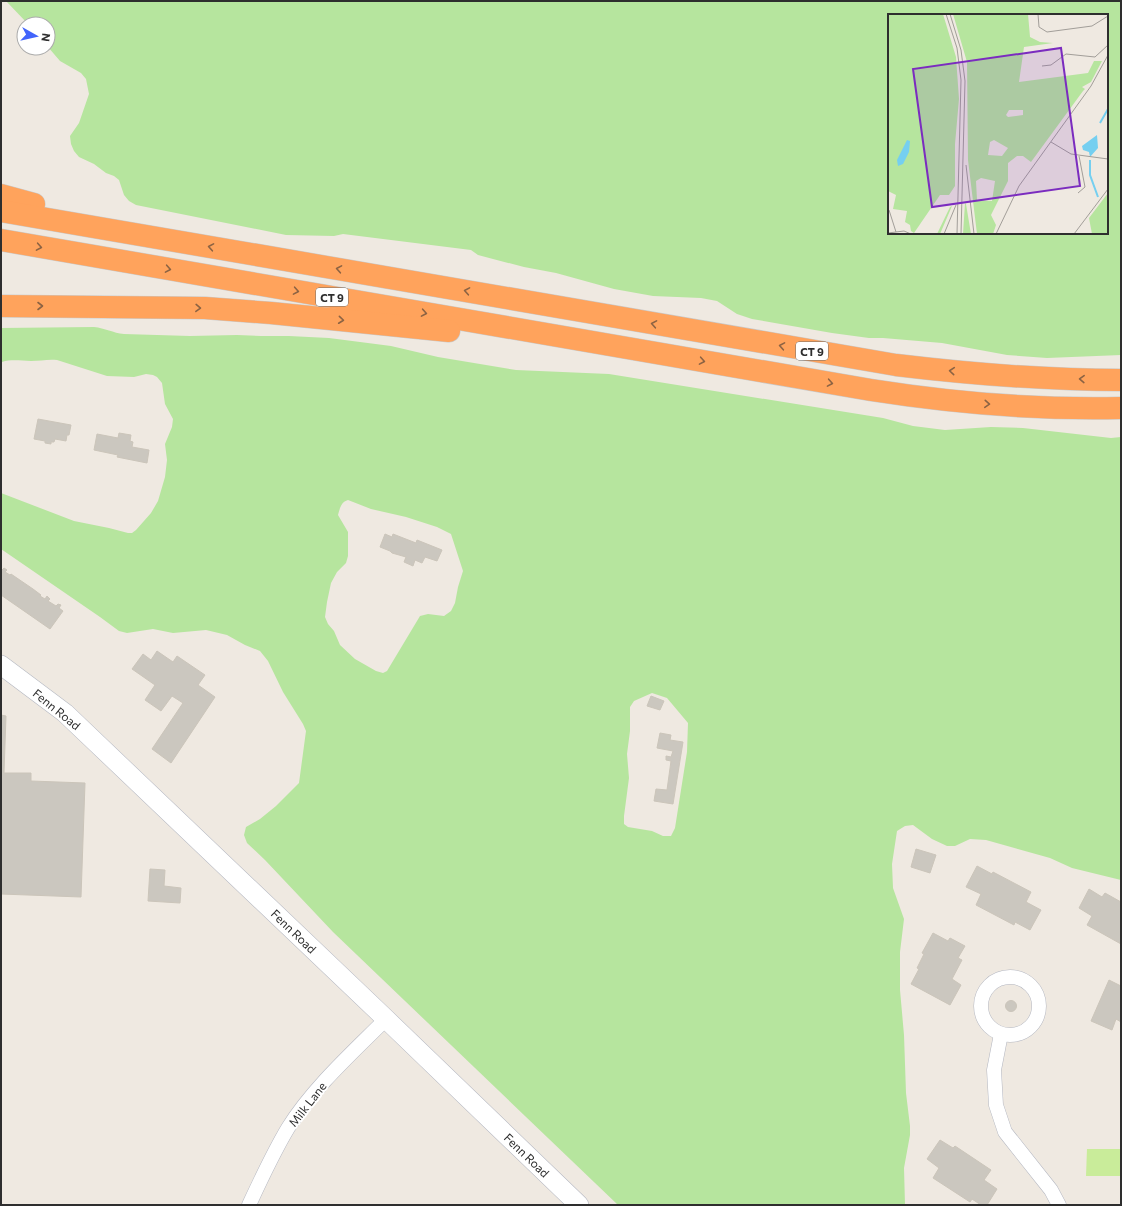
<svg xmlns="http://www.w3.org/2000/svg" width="1122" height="1206" font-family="Commissioner,sans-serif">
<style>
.green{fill:#b6e59e;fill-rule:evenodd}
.pitch{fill:#c9ec9a}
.building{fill:#cbc7bf;stroke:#cbc5ba}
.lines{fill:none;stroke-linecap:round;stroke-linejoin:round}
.street-casing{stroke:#b4b7c1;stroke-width:15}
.secondary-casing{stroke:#b4b7c1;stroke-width:20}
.highway-casing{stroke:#c9c9c9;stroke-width:23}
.street{stroke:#fff;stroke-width:14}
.secondary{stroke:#fff;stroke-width:19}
.highway{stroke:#ffa35c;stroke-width:22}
.oneway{stroke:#8c6343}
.labels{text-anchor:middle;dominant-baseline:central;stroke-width:4;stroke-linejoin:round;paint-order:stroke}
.shield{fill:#fff;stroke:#6d6d6d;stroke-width:1}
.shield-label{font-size:11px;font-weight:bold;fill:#2e2e2e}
.street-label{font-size:12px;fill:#2e2e2e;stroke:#fff}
.inset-river{fill:none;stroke:#75cff0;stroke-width:2}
.inset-road{fill:none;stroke:#a29e99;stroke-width:1}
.view{fill:#7b2cbf;fill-opacity:0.15;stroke:#7b2cbf;stroke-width:2}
.inset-edge{fill:none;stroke:#2e2e2e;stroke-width:2}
</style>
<rect width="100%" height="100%" fill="#efe9e1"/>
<!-- green -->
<g class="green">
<path d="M 6,1 L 1121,1 L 1121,355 L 1047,358 L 1007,355 L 942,343 L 883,338 L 869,338 L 832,333 L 752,319 L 737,314 L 717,301 L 701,298 L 653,296 L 614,289 L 556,273 L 524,267 L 493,259 L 478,255 L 471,250 L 343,234 L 334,236 L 286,235 L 136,205 L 129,201 L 124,195 L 119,180 L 114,176 L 106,173 L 94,164 L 79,157 L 74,151 L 71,144 L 70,136 L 79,123 L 89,94 L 86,79 L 81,73 L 60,61 L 48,47 L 48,24 L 28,24 ZM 889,15 L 1107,15 L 1107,233 L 889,233 Z"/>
<path d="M 94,327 C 105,328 113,333 124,334 L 190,336 L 237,335 L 261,336 L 289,336 L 329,338 L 391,346 L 438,357 L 516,370 L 609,374 L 883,418 L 913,426 L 945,430 L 991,427 L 1023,428 L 1111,438 L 1121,437 L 1121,880 L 1072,868 L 1050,858 L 986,840 L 970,839 L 955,846 L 947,846 L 932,839 L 913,825 L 905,826 L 897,831 L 892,864 L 893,888 L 904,919 L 900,952 L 900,990 L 904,1035 L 906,1093 L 910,1126 L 910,1135 L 904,1168 L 905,1205 L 618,1205 L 333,932 L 265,860 L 247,843 L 244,835 L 246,827 L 260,819 L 276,806 L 299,783 L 306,731 L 303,724 L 283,692 L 268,661 L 260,651 L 245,645 L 227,635 L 206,630 L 173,633 L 153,629 L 127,633 L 119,631 L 100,617 L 1,549 L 1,493 L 74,521 L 109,528 L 128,533 L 132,533 L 136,530 L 151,513 L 158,501 L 165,477 L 167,460 L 165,444 L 172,427 L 173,419 L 165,404 L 162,383 L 157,377 L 153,375 L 146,374 L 134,377 L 107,376 L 57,360 C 48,359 40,361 31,361 C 21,361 12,359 2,362 C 1,371 2,380 1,389 L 1,328 ZM 348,500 L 371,509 L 406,517 L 437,527 L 451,534 L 463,571 L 458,587 L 455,603 L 451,611 L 444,616 L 428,614 L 420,616 L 387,671 L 383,673 L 376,671 L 355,659 L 340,645 L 334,631 L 328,624 L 325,617 L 327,602 L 331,583 L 337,572 L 346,563 L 348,556 L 348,532 L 338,515 C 340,508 341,502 348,500 ZM 652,693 L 667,698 L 688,723 L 687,752 L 675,828 L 671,836 L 663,836 L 652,831 L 628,827 L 624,824 L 624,816 L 629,778 L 627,754 L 630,731 L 630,707 L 634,701 Z"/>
</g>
<!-- pitch -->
<path class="pitch" d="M 1087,1149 L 1121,1149 L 1121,1176 L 1086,1176 Z"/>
<!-- building -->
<g class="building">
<path d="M 38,419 L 71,425 L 69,435 L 67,435 L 66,441 L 55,439 L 54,442 L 51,442 L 51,444 L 45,443 L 45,441 L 34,439 Z"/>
<path d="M 119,433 L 131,435 L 130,441 L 133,442 L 132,447 L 149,450 L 147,463 L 117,457 L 118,455 L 94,450 L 97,434 L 118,438 Z"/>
<path d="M 385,534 L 392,537 L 393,534 L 416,543 L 417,540 L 442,550 L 437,561 L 425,557 L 422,563 L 415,560 L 413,566 L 404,562 L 406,557 L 392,553 L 390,551 L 380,547 Z"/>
<path d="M 4,568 L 7,570 L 5,572 L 10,575 L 11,574 L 33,589 L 41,595 L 40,596 L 45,599 L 47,596 L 50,599 L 48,601 L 56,606 L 58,604 L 61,605 L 59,608 L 63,611 L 50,629 L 1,595 L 1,569 L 2,570 Z"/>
<path d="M 157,651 L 173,662 L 177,656 L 205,675 L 198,685 L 215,697 L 171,763 L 152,749 L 183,703 L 172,696 L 161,711 L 145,700 L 155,685 L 132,669 L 143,654 L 151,660 Z"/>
<path d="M 651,696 L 664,701 L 660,710 L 647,706 Z"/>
<path d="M 1,715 L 6,716 L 4,773 L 31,773 L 31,781 L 85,783 L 81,897 L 1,894 Z"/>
<path d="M 660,733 L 671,735 L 670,740 L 683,742 L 673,804 L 654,801 L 656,789 L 667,790 L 671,761 L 666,760 L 666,756 L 671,757 L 673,751 L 657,748 Z"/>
<path d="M 916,849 L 936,855 L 930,873 L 911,867 Z"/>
<path d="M 977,866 L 992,874 L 993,872 L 1031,892 L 1026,902 L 1041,910 L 1030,930 L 1015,922 L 1014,925 L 976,905 L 981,894 L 966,887 Z"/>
<path d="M 150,869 L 165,870 L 164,886 L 181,888 L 180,903 L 148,901 Z"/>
<path d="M 1089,889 L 1102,897 L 1105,893 L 1121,902 L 1121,944 L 1087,925 L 1092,916 L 1079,908 Z"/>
<path d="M 933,933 L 948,941 L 950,938 L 965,946 L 958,958 L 962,960 L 952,979 L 961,985 L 950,1005 L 911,984 L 919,969 L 917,968 L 924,954 L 922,953 Z"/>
<path d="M 1109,980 L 1121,986 L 1121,1022 L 1116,1019 L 1112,1030 L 1091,1021 Z"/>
<circle cx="1011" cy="1006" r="5.5"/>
<path d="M 940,1140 L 953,1148 L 955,1146 L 991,1170 L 984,1180 L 997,1189 L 987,1205 L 981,1205 L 972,1199 L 970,1202 L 933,1178 L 939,1168 L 927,1159 Z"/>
</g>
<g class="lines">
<defs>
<g id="street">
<circle cx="1010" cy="1006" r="29"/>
<path d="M 1001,1034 L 994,1070 L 996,1105 L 1005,1132 L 1051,1190 L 1059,1205"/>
<path d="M 249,1205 C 261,1179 273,1153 288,1128 C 313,1088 352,1053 386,1019"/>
</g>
<path id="secondary" d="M 1,665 L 65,713 L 386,1019 L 579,1205"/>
<g id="highway">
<path d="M 1,195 L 34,204"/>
<path d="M 1,211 L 896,365 C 971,374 1046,380 1121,380"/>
<path d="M 1,240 L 871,390 C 954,403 1037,410 1121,408"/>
<path d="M 1,306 L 205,308 L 271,313 L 449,331"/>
</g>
</defs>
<!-- street casing -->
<use href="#street" class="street-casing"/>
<!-- secondary casing -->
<use href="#secondary" class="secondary-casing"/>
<!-- highway casing -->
<use href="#highway" class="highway-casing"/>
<!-- street -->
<use href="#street" class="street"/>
<!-- secondary -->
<use href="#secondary" class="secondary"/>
<!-- highway -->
<use href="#highway" class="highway"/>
</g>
<!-- one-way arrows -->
<defs><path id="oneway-chevron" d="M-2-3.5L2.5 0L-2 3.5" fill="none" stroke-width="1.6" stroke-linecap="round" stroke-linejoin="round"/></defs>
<g class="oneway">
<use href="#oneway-chevron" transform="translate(39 247) rotate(10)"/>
<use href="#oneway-chevron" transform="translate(211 247) rotate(-170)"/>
<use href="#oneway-chevron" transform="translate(168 269) rotate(10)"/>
<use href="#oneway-chevron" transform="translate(339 269) rotate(-170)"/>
<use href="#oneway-chevron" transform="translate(296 291) rotate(10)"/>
<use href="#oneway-chevron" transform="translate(467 291) rotate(-170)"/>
<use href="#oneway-chevron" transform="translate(40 306)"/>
<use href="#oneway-chevron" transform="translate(198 308) rotate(2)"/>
<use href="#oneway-chevron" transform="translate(424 313) rotate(10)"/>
<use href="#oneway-chevron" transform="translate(341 320) rotate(6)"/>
<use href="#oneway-chevron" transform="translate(654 324) rotate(-170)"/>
<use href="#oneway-chevron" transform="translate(782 346) rotate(-170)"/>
<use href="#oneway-chevron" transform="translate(702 361) rotate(10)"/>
<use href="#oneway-chevron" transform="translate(952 371) rotate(-175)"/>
<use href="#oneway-chevron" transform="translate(1082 379) rotate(-178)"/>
<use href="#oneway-chevron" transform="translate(830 383) rotate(10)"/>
<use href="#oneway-chevron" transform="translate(987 404) rotate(4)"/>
</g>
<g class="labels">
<!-- shield labels -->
<g class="shield">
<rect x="316" y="288" width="32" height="18" rx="3"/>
<rect x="796" y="342" width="32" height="18" rx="3"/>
</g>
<g class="shield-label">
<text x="332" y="297">CT 9</text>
<text x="812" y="351">CT 9</text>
</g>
<!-- street labels -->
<g class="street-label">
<text transform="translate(57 709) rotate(39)">Fenn Road</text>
<text transform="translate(294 931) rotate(44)">Fenn Road</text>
<text transform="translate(307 1104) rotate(-52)">Milk Lane</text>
<text transform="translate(527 1155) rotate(44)">Fenn Road</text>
</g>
</g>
<!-- overview -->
<g transform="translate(888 14)">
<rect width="220" height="220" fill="#efe9e1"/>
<path d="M 0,0 L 55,0 L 68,43 L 71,85 L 67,130 L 67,172 L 61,181 L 52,181 L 26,219 L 23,217 L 22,211 L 17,208 L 19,197 L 5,195 L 8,181 L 0,177 ZM 65,0 L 140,0 L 142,23 L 152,28 L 165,29 L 136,33 L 131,68 L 200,59 L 206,47 L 214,47 L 203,68 L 194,73 L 197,75 L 195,77 L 143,148 L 135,142 L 129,142 L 120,149 L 120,167 L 103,201 L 108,211 L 105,220 L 89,220 L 80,146 L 79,48 ZM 121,96 L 135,96 L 135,101 L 120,103 L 118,101 ZM 106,126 L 120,134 L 114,142 L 100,141 L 102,128 ZM 93,164 L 107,167 L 104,187 L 89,186 L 88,167 ZM 220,179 L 220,220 L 204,220 L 201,204 ZM 77,189 L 78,190 L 83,220 L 75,220 ZM 64,192 L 52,220 L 49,220 L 62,193 Z" fill="#b6e59e" fill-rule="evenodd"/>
<path d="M 209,121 L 210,134 L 202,143 L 201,138 L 195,136 L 194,132 ZM 19,126 L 22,127 L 21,138 L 15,150 L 10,152 L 9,146 Z" fill="#75cff0"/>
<path class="inset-river" d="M 212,109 L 220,95M 202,146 L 202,161 L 210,183"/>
<path class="inset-road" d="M 58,0 L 69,34 L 73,66 L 69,220M 62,0 L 73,36 L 77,67 L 73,220M 150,0 L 151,13 L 159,18 L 204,12 L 220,2M 154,52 L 163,51 L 178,40 L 207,43 L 220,31M 163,128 L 183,140 L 220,145M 78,151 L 86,220M 190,179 L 197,173 L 191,142M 1,196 L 8,218M 0,219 L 16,217 L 23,220M 56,220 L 68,191M 108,220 L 131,172 L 203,72 L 220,41M 186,220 L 220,175"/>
<path class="view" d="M 173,34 L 192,172 L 44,193 L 25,55 Z"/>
<rect width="220" height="220" class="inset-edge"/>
</g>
<!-- border -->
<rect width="1122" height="1206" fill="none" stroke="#2e2e2e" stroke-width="4"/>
<!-- north arrow -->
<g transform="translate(36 36) rotate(98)"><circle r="19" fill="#ffffff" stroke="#ababab"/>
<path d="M0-3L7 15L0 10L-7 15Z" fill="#4264fb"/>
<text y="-6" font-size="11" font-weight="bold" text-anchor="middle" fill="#2e2e2e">N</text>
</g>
</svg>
